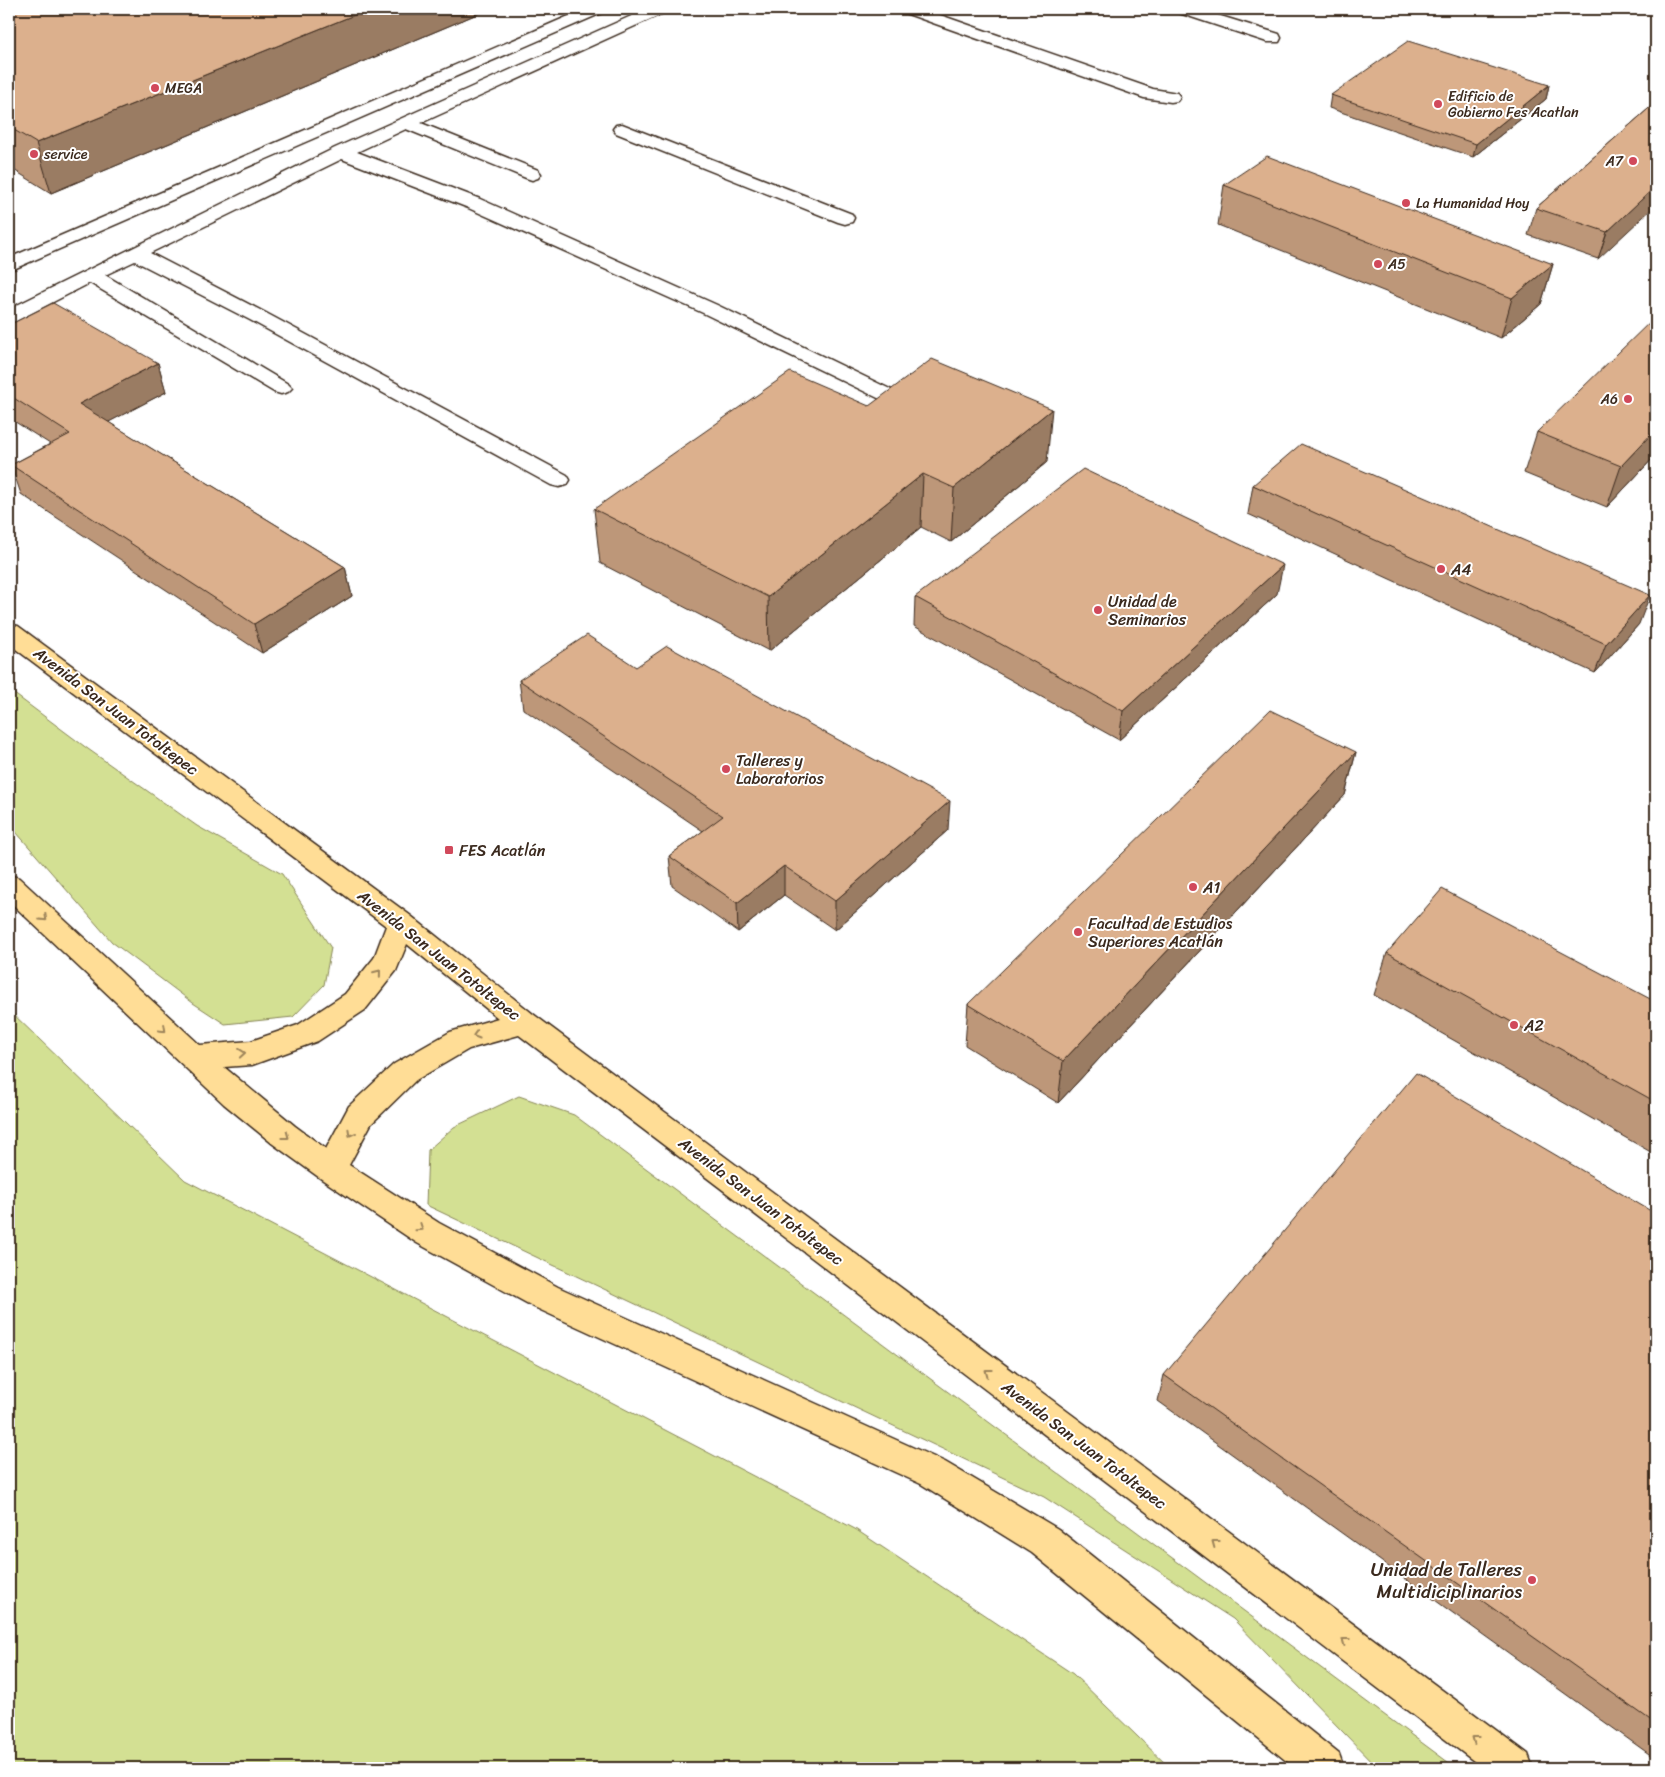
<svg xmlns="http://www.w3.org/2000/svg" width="1665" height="1777" font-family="Sriracha,sans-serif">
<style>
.green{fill:#d3e093;stroke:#878558}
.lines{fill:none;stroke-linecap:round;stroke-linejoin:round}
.minor-casing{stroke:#3b2a1e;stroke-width:3}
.major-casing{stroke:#3b2a1e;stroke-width:3}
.minor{fill:#fff;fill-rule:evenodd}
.major{fill:#ffdd96;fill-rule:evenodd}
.wall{fill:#bd9779;stroke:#3b2a1e}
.shaded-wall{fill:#9a7b63;stroke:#3b2a1e}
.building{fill:#dcb08d;stroke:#3b2a1e}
.oneway{stroke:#9d845a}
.poi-dot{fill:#d1495b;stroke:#fff;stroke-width:2}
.labels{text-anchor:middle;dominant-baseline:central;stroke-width:4;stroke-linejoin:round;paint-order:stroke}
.far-poi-label{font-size:14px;fill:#3b2a1e;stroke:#fff;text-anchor:start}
.poi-label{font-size:16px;fill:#3b2a1e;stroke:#fff;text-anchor:start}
.street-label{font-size:16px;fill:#3b2a1e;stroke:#fff}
.near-poi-label{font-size:19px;fill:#3b2a1e;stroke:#fff;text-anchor:end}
</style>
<rect width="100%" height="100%" fill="#fff"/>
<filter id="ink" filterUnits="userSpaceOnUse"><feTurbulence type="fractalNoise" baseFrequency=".02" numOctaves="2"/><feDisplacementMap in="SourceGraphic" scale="10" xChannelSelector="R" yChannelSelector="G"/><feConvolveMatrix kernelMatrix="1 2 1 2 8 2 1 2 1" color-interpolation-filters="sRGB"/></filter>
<g filter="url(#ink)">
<!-- green -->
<g class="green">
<path d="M 9,690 L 88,749 L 197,826 L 282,874 L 331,948 L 324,985 L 293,1017 L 225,1024 L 193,1003 L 112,942 L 9,824 Z"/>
<path d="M 9,1010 L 185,1180 L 855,1529 L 1073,1674 L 1170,1768 L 9,1768 Z"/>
<path d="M 519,1096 L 574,1115 L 1456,1768 L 1378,1768 L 1233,1619 L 1044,1497 L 426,1205 L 428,1150 L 454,1127 Z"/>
</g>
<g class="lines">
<defs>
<g id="minor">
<path d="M 585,9 L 606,9 L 604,12 L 9,271 L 9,258 Z"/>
<path d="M 647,9 L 668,9 L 666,12 L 421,123 L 538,170 L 541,174 L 538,178 L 532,180 L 526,178 L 406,129 L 357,152 L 480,199 L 717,305 L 892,390 L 896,394 L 892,398 L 885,400 L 878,398 L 703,313 L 466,207 L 342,159 L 150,253 L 264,312 L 567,475 L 570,480 L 567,485 L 559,487 L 551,485 L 250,320 L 135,261 L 105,275 L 288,384 L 292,388 L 288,392 L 281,394 L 274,392 L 90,283 L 16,321 L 9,323 L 9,309 L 335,148 Z"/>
<path d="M 900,9 L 923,9 L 1153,89 L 1177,93 L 1180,97 L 1177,101 L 1171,102 L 1144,98 L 902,12 Z"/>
<path d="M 1174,9 L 1198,9 L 1279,34 L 1281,38 L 1279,42 L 1267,42 L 1176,12 Z"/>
<path d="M 622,124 L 852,214 L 854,218 L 852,222 L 845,224 L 838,222 L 616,133 L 613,129 L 616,125 Z"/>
</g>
<path id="major" d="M 9,624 L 18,626 L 411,916 L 533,1014 L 1528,1754 L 1533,1768 L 1483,1768 L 519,1035 L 469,1049 L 416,1080 L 371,1124 L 349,1165 L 439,1223 L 558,1287 L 945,1462 L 1058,1529 L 1339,1754 L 1344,1768 L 1295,1768 L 1032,1553 L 921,1484 L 534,1307 L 417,1243 L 320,1178 L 273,1144 L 224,1104 L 9,901 L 9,875 L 19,878 L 200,1045 L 251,1041 L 298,1025 L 345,994 L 374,958 L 386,926 L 9,644 ZM 407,944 L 498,1018 L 450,1032 L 394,1064 L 349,1106 L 326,1149 L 295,1126 L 224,1067 L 252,1065 L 318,1041 L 365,1010 L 396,971 Z"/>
</defs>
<!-- minor casing -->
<use href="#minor" class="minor-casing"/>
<!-- major casing -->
<use href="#major" class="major-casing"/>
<!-- minor -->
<use href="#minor" class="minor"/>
<!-- major -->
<use href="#major" class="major"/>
</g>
<!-- wall -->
<g class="wall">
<path d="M 9,9 L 489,9 L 51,193 L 9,167 Z"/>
<path d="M 1549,85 L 1546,99 L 1473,157 L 1329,108 L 1331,95 Z"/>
<path d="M 1656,102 L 1598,259 L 1528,235 L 1536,208 Z"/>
<path d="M 1224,185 L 1553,264 L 1541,304 L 1501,338 L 1218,225 Z"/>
<path d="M 9,325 L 158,363 L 166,392 L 108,422 L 345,567 L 352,596 L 262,653 L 21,494 L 11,465 L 50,444 L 9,418 Z"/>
<path d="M 869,406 L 1047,462 L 951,542 L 921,527 L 769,651 L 600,563 L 594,509 Z"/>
<path d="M 1537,432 L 1656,455 L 1607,507 L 1524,473 Z"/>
<path d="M 1253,485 L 1639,624 L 1595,673 L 1248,514 Z"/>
<path d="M 1277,594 L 1119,740 L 914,626 L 915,597 Z"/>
<path d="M 636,667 L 948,830 L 835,930 L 784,895 L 738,932 L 672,886 L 669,856 L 703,831 L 523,709 L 519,680 Z"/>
<path d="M 1356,752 L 1345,795 L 1058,1103 L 965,1045 L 968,1004 Z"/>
<path d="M 1387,953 L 1656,1002 L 1656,1155 L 1374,995 Z"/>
<path d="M 1656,1214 L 1656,1759 L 1158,1401 L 1164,1375 Z"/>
</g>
<!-- shaded-wall -->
<g class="shaded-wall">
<path d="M 369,9 L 489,9 L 51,193 L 36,143 Z"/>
<path d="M 1549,85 L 1546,99 L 1473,157 L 1476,144 Z"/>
<path d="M 1656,186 L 1656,205 L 1598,259 L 1607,232 Z"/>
<path d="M 1553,264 L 1541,304 L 1501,338 L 1512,298 Z"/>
<path d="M 158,363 L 166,392 L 88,433 L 79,404 Z"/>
<path d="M 1052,409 L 1047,462 L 951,542 L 954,488 Z"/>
<path d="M 1656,429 L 1656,455 L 1607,507 L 1621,466 Z"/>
<path d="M 923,474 L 921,527 L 769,651 L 768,597 Z"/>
<path d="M 1283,565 L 1277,594 L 1119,740 L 1123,711 Z"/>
<path d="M 345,567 L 352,596 L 262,653 L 254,624 Z"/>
<path d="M 1650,595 L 1639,624 L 1595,673 L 1606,644 Z"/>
<path d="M 1356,752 L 1345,795 L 1058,1103 L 1063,1061 Z"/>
<path d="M 950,801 L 948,830 L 835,930 L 835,901 Z"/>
<path d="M 784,866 L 784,895 L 738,932 L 737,903 Z"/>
</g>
<!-- building -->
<g class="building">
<path d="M 9,9 L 369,9 L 36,143 L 9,127 Z"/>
<path d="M 1408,41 L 1549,85 L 1476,144 L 1331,95 Z"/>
<path d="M 1656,102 L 1656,186 L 1607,232 L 1536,208 Z"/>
<path d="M 1267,156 L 1553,264 L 1512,298 L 1224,185 Z"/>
<path d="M 53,303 L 158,363 L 79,404 L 345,567 L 254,624 L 11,465 L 70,434 L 9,395 L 9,325 Z"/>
<path d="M 1656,316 L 1656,429 L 1621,466 L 1537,432 Z"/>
<path d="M 932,359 L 1052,409 L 954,488 L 923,474 L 768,597 L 594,509 L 790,372 L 869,406 Z"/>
<path d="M 1301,444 L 1650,595 L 1606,644 L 1253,485 Z"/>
<path d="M 1083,469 L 1283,565 L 1123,711 L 915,597 Z"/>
<path d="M 587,635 L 636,667 L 667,646 L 950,801 L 835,901 L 784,866 L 737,903 L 669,856 L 723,816 L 519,680 Z"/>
<path d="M 1270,710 L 1356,752 L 1063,1061 L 968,1004 Z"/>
<path d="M 1442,889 L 1656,1002 L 1656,1102 L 1387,953 Z"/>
<path d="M 1416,1073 L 1656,1214 L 1656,1724 L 1164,1375 Z"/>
</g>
<!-- one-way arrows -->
<defs><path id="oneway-chevron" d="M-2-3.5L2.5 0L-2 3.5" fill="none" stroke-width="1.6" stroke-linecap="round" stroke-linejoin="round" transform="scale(1.25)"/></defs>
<g class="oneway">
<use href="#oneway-chevron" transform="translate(44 918) rotate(43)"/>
<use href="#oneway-chevron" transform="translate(378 973) rotate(-51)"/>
<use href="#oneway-chevron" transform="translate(163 1029) rotate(43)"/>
<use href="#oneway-chevron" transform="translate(476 1035) rotate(164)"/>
<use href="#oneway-chevron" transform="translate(242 1053) rotate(-5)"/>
<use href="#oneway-chevron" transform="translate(351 1133) rotate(119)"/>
<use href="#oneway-chevron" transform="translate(286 1136) rotate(37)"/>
<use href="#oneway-chevron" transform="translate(420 1228) rotate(34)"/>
<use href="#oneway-chevron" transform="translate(988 1372) rotate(-143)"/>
<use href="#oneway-chevron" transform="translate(1215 1543) rotate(-143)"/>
<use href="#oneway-chevron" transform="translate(1345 1641) rotate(-143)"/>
<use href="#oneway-chevron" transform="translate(1475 1739) rotate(-143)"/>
</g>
</g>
<!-- markers -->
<g class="poi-dot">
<circle cx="155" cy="88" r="5"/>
<circle cx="1438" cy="104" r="5"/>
<circle cx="34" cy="154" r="5"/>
<circle cx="1633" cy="161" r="5"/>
<circle cx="1406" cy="203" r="5"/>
<circle cx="1378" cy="264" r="5"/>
<circle cx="1628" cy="399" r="5"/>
<circle cx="1441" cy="569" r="5"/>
<circle cx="1098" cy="610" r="5"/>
<circle cx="726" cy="769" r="5"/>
<rect x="444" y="845" width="10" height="10" rx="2.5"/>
<circle cx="1193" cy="887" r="5"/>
<circle cx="1078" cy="932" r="5"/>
<circle cx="1514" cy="1025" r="5"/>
<circle cx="1532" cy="1580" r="5"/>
</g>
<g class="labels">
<!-- far-poi labels -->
<g class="far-poi-label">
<text x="165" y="88">MEGA</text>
<text x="1448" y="96">Edificio de<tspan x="1448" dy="16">Gobierno Fes Acatlan</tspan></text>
<text x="44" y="154">service</text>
<text x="1623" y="161" text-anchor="end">A7</text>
<text x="1416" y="203">La Humanidad Hoy</text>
<text x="1388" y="264">A5</text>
<text x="1618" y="399" text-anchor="end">A6</text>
</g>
<!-- poi labels -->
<g class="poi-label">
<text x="1451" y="569">A4</text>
<text x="1108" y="601">Unidad de<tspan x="1108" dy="18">Seminarios</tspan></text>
<text x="736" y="760">Talleres y<tspan x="736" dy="18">Laboratorios</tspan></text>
<text x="459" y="850">FES Acatlán</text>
<text x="1203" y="887">A1</text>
<text x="1088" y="923">Facultad de Estudios<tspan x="1088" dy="18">Superiores Acatlán</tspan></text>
<text x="1524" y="1025">A2</text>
</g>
<!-- street labels -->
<g class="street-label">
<text transform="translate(116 711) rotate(37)">Avenida San Juan Totoltepec</text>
<text transform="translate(439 955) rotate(38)">Avenida San Juan Totoltepec</text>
<text transform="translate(761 1201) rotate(37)">Avenida San Juan Totoltepec</text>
<text transform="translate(1084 1445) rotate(37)">Avenida San Juan Totoltepec</text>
</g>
<!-- near-poi labels -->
<g class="near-poi-label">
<text x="1522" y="1569">Unidad de Talleres<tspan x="1522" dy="22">Multidiciplinarios</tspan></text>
</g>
</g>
<!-- margin -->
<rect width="1665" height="1777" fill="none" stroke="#fff" stroke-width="30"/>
<rect x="15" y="15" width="1635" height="1747" fill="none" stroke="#3b2a1e" stroke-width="2" filter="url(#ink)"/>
</svg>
